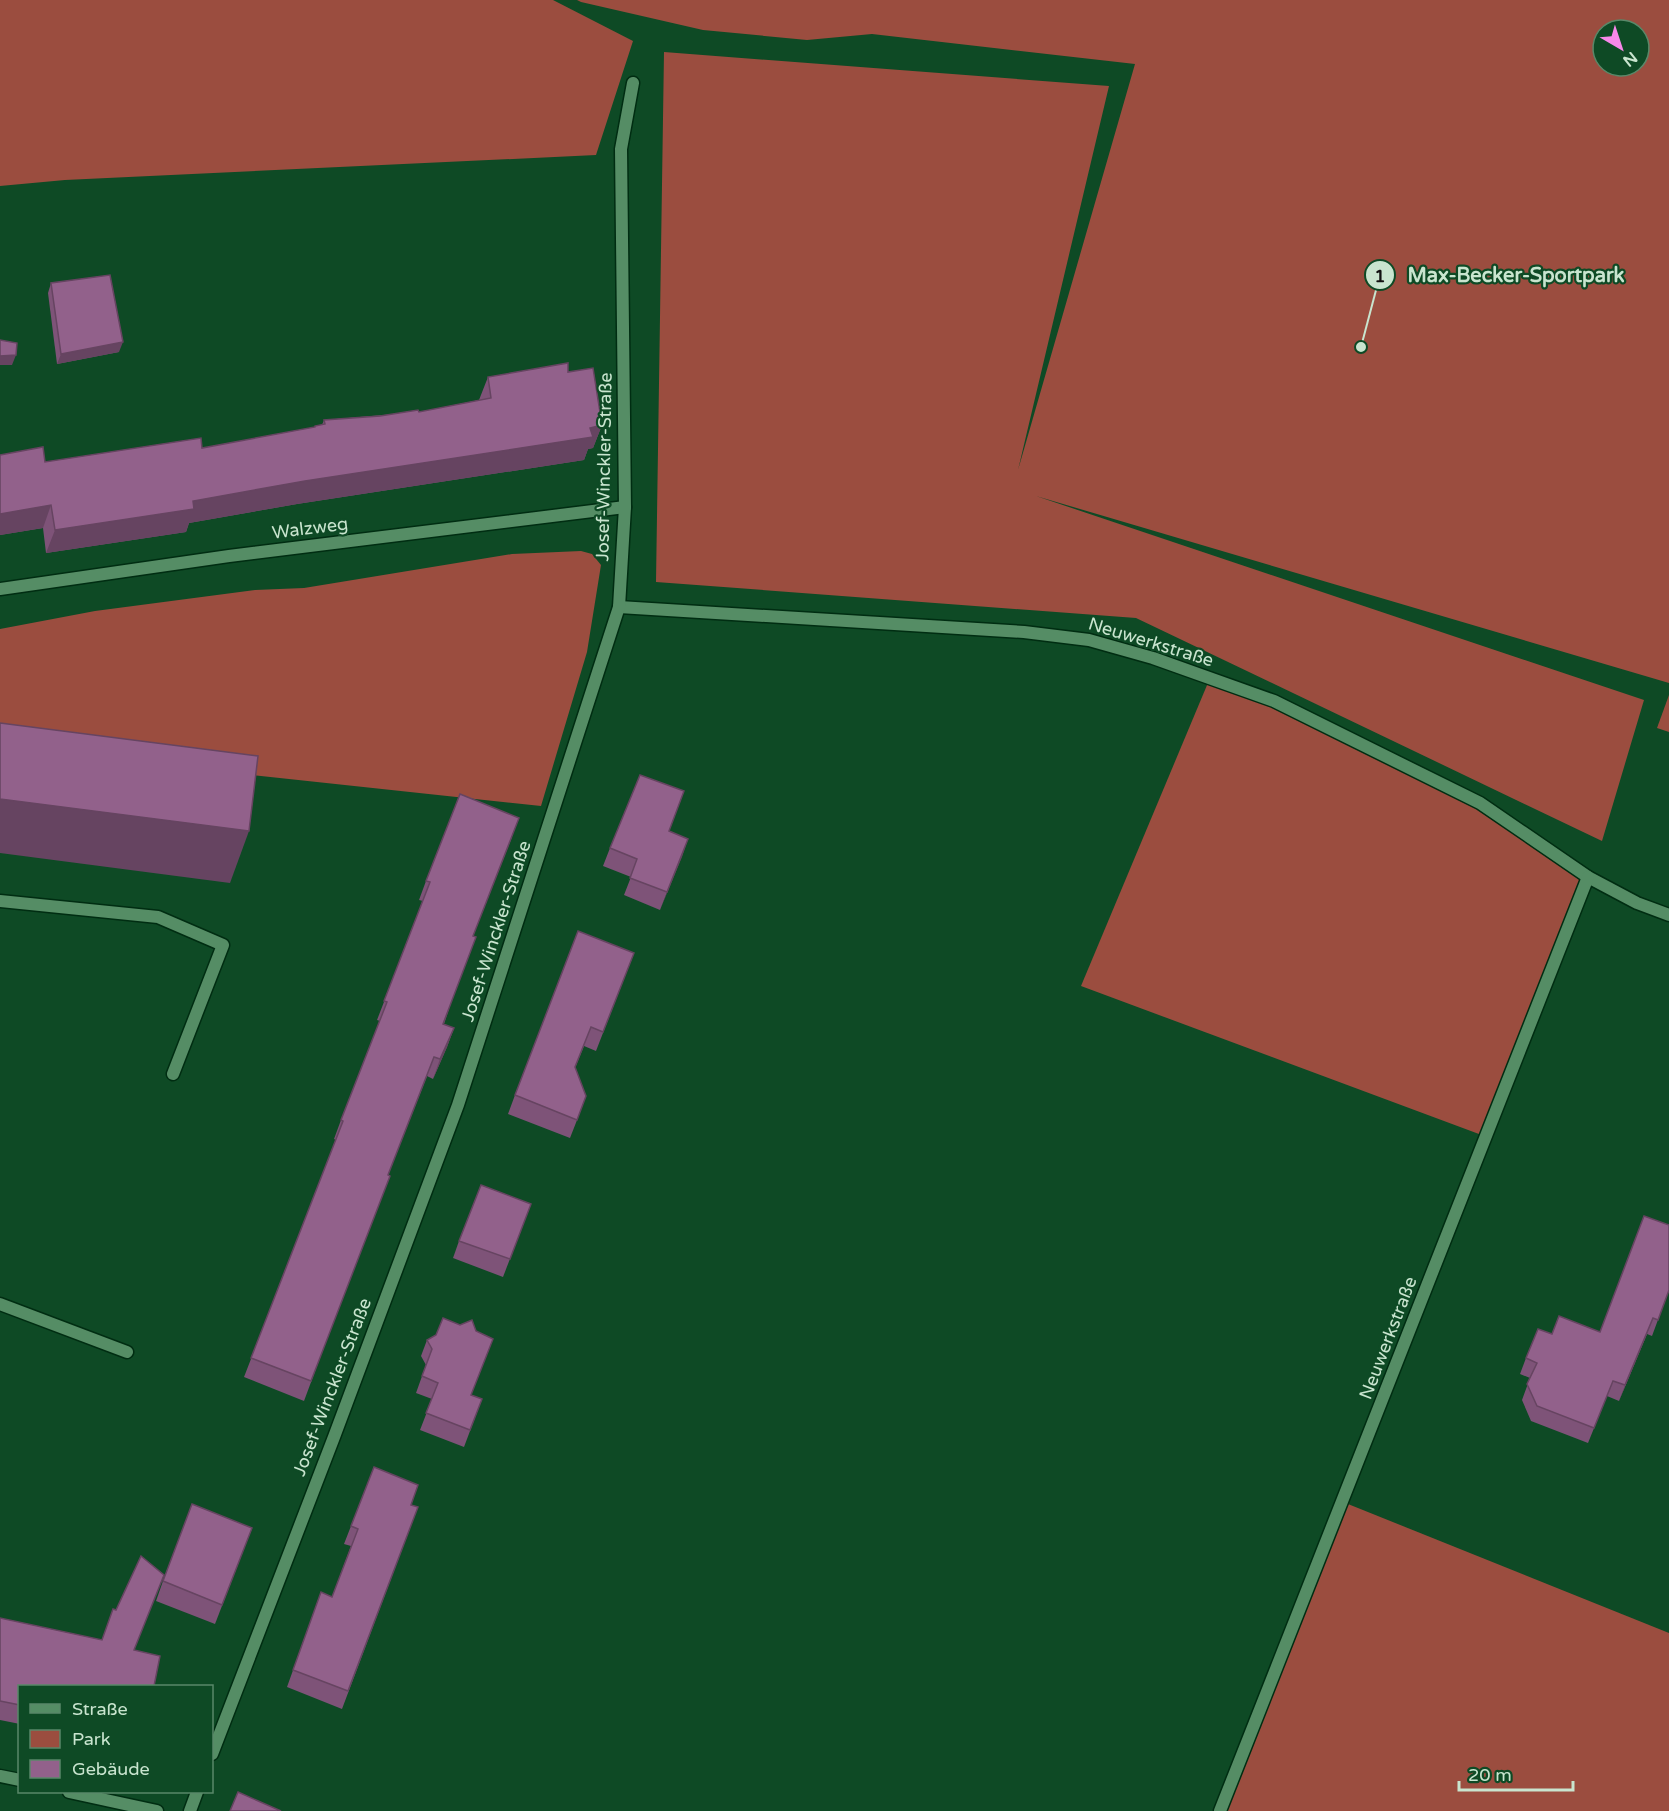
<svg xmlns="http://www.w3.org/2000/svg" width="1669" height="1811" font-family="'Varela Round',sans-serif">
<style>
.green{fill:#9b4d3f;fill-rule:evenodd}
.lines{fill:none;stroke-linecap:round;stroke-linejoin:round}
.minor-casing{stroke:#002d12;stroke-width:15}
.minor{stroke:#558d65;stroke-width:12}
.wall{fill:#7e5378}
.shaded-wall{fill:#664461}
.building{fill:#92618b;stroke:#664461;stroke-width:1.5}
.labels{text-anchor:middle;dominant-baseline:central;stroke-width:4.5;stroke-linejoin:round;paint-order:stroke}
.street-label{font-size:18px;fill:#c9e5cf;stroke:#0e4a25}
.leader{fill:none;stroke:#c9e5cf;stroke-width:2}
.callout-dot{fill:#c9e5cf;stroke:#0e4a25;stroke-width:2}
.mark-label{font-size:18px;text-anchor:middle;font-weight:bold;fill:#111}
.callout-label{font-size:20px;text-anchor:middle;font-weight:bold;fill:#c9e5cf;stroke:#0e4a25;stroke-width:4.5;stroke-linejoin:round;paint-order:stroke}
</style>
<rect width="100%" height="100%" fill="#0e4a25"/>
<!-- green -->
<g class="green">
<path d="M 0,0 L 553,0 L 633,41 L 596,155 L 65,180 L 0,186 Z"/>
<path d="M 577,0 L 1669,0 L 1669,683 L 1036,496 L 1644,700 L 1602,841 L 1136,618 L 656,582 L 664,52 L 1109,86 L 1018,470 L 1135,64 L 872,34 L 807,40 L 703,30 L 581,2 ZM 1603,30 L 1639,30 L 1639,66 L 1603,66 Z"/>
<path d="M 581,551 L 592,554 L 601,565 L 587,652 L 541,806 L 0,748 L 0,629 L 95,611 L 255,590 L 304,588 L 512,554 Z"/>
<path d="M 1210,678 L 1274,701 L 1480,803 L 1588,877 L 1487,1137 L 1081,986 Z"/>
<path d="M 1669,695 L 1669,732 L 1657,728 Z"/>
<path d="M 1343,1502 L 1669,1633 L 1669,1811 L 1220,1811 Z"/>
</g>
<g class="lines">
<defs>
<g id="minor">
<path d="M 0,589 L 229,556 L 625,507"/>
<path d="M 619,607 L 1024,632 L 1089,640 L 1153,658 L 1274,701 L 1480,803 L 1588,877 L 1637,903 L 1669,915"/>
<path d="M 0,901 L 158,917 L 223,945 L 173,1074"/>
<path d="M 0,1304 L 127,1352"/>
<path d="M 212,1754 L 334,1437 L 458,1105 L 619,607 L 625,507 L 621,149 L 633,83"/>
<path d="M 0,1776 L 20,1780"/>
<path d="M 69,1792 L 157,1811"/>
<path d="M 190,1811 L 197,1792"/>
<path d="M 1220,1811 L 1588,877"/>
</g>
</defs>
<!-- minor casing -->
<use href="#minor" class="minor-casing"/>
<!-- minor -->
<use href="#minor" class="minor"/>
</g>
<!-- wall -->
<g class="wall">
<path d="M 51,283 L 119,352 L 57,364 L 48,293 Z"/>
<path d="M 568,372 L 602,425 L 593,448 L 588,449 L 584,460 L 297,504 L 189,523 L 186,532 L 46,553 L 43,528 L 0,535 L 0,455 L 45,462 L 202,448 L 314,428 L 315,426 L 322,425 L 324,420 L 419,412 L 479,400 L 488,377 Z"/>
<path d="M 669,831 L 688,839 L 660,910 L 624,895 L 631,877 L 603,866 L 610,848 Z"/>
<path d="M 512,837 L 473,936 L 444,1024 L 454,1028 L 447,1047 L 433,1079 L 427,1076 L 388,1175 L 304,1401 L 244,1377 L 336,1140 L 334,1139 L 341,1120 L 380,1021 L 377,1020 L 423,901 L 419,900 L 426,881 Z"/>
<path d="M 634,953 L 596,1051 L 584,1046 L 575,1068 L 579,1115 L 570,1138 L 508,1114 L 515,1095 Z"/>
<path d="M 531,1204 L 503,1277 L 453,1258 L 459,1241 Z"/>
<path d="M 1669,1290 L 1652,1336 L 1647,1334 L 1619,1401 L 1607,1396 L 1588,1443 L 1531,1421 L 1522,1400 L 1530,1378 L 1520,1374 L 1526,1358 L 1552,1334 L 1600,1332 Z"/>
<path d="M 427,1340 L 472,1395 L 482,1399 L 464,1447 L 420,1430 L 432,1399 L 416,1393 L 426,1365 L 421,1356 Z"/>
<path d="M 411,1505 L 418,1507 L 342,1709 L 287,1687 L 321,1592 L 332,1597 L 351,1546 L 344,1544 L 351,1526 Z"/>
<path d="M 252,1528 L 215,1624 L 156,1601 L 163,1581 Z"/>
<path d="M 0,1618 L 135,1650 L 20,1686 L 20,1724 L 0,1720 Z"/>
</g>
<!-- shaded-wall -->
<g class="shaded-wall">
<path d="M 123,342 L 119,352 L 57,364 L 61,354 Z"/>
<path d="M 16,355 L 12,365 L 0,365 L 0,356 Z"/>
<path d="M 602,425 L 593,448 L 588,449 L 584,460 L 297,504 L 189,523 L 186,532 L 46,553 L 55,530 L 193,501 Z"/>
<path d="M 51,505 L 43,528 L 0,535 L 0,514 Z"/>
<path d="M 0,799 L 249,831 L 230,883 L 0,853 Z"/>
<path d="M 688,839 L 682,857 L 660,910 L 667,892 Z"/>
<path d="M 454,1028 L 447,1047 L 433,1079 L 440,1059 Z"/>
<path d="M 1653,1318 L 1647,1334 L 1619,1401 L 1625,1385 Z"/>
</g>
<!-- building -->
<g class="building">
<path d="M 110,275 L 123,342 L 61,354 L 51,283 Z"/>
<path d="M 0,340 L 17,343 L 16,355 L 0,356 Z"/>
<path d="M 568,363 L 568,372 L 593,368 L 602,425 L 590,428 L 593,437 L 305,481 L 193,501 L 194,509 L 55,530 L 51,505 L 0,514 L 0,455 L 43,447 L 45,462 L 201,438 L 202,448 L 315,427 L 315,426 L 325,424 L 324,420 L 380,416 L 418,410 L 419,412 L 491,398 L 488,377 Z"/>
<path d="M 0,723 L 258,756 L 249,831 L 0,799 Z"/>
<path d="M 640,775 L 684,791 L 669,831 L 688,839 L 667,892 L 630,878 L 637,859 L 610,848 Z"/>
<path d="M 460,794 L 519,818 L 473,936 L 476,937 L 443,1024 L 454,1028 L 440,1059 L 434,1057 L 388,1175 L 390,1176 L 311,1381 L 251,1358 L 343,1121 L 341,1120 L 387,1002 L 384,1001 L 430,882 L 426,881 Z"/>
<path d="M 578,931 L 634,953 L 603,1032 L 591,1027 L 575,1067 L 586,1096 L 577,1120 L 515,1095 Z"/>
<path d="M 481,1185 L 531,1204 L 510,1259 L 459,1241 Z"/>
<path d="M 1644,1216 L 1669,1225 L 1669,1290 L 1658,1320 L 1653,1318 L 1625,1385 L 1613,1381 L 1594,1428 L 1537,1406 L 1527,1384 L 1537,1363 L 1526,1358 L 1538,1329 L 1552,1334 L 1559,1316 L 1600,1332 Z"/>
<path d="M 443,1318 L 460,1325 L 472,1320 L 476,1331 L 493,1339 L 471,1395 L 482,1399 L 470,1430 L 426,1413 L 438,1383 L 422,1376 L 432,1349 L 427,1340 L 436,1335 Z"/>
<path d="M 374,1467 L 418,1485 L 411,1505 L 418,1507 L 348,1691 L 293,1670 L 321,1592 L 332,1597 L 358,1529 L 351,1526 Z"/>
<path d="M 192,1504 L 252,1528 L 222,1605 L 163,1581 Z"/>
<path d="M 141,1556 L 164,1575 L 134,1650 L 160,1656 L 154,1686 L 20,1686 L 20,1705 L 0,1701 L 0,1618 L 102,1640 L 113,1609 L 116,1610 Z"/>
<path d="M 238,1792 L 281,1811 L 230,1811 Z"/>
</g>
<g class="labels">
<!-- street labels -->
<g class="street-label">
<text transform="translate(604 467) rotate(-89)">Josef-Winckler-Straße</text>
<text transform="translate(310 528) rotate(-7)">Walzweg</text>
<text transform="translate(1151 642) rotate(17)">Neuwerkstraße</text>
<text transform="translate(496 931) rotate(-72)">Josef-Winckler-Straße</text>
<text transform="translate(1388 1338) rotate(-69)">Neuwerkstraße</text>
<text transform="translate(332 1387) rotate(-69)">Josef-Winckler-Straße</text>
</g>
</g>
<!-- callouts -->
<path class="leader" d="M1361 347L1380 275"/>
<g class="callout-dot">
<circle cx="1361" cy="347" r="6"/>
<circle cx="1380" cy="275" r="15"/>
</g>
<g class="mark-label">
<text x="1380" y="282">1</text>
</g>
<g class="callout-label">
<text x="1516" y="282">Max-Becker-Sportpark</text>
</g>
<!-- legend -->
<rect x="18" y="1685" width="195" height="108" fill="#0e4a25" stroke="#598869" stroke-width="1.5"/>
<rect x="30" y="1704" width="30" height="9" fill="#558d65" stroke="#598869" stroke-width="1.5"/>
<text x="72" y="1715" font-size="18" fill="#c9e5cf">Straße</text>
<rect x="30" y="1730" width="30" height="18" fill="#9b4d3f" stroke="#598869" stroke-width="1.5"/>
<text x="72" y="1745" font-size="18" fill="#c9e5cf">Park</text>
<rect x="30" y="1760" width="30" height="18" fill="#92618b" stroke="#598869" stroke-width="1.5"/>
<text x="72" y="1775" font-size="18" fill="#c9e5cf">Gebäude</text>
<!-- north arrow -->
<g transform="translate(1621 48) rotate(141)"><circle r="28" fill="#0e4a25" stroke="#598869" stroke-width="1.5"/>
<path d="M0-4.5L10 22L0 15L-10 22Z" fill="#f888ea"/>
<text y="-9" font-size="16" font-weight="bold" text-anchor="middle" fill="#c9e5cf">N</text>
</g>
<!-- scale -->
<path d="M1459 1781v9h114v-9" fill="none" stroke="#c9e5cf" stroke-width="3"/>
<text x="1468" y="1781" font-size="18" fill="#c9e5cf" stroke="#0e4a25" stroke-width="4.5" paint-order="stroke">20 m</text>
</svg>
